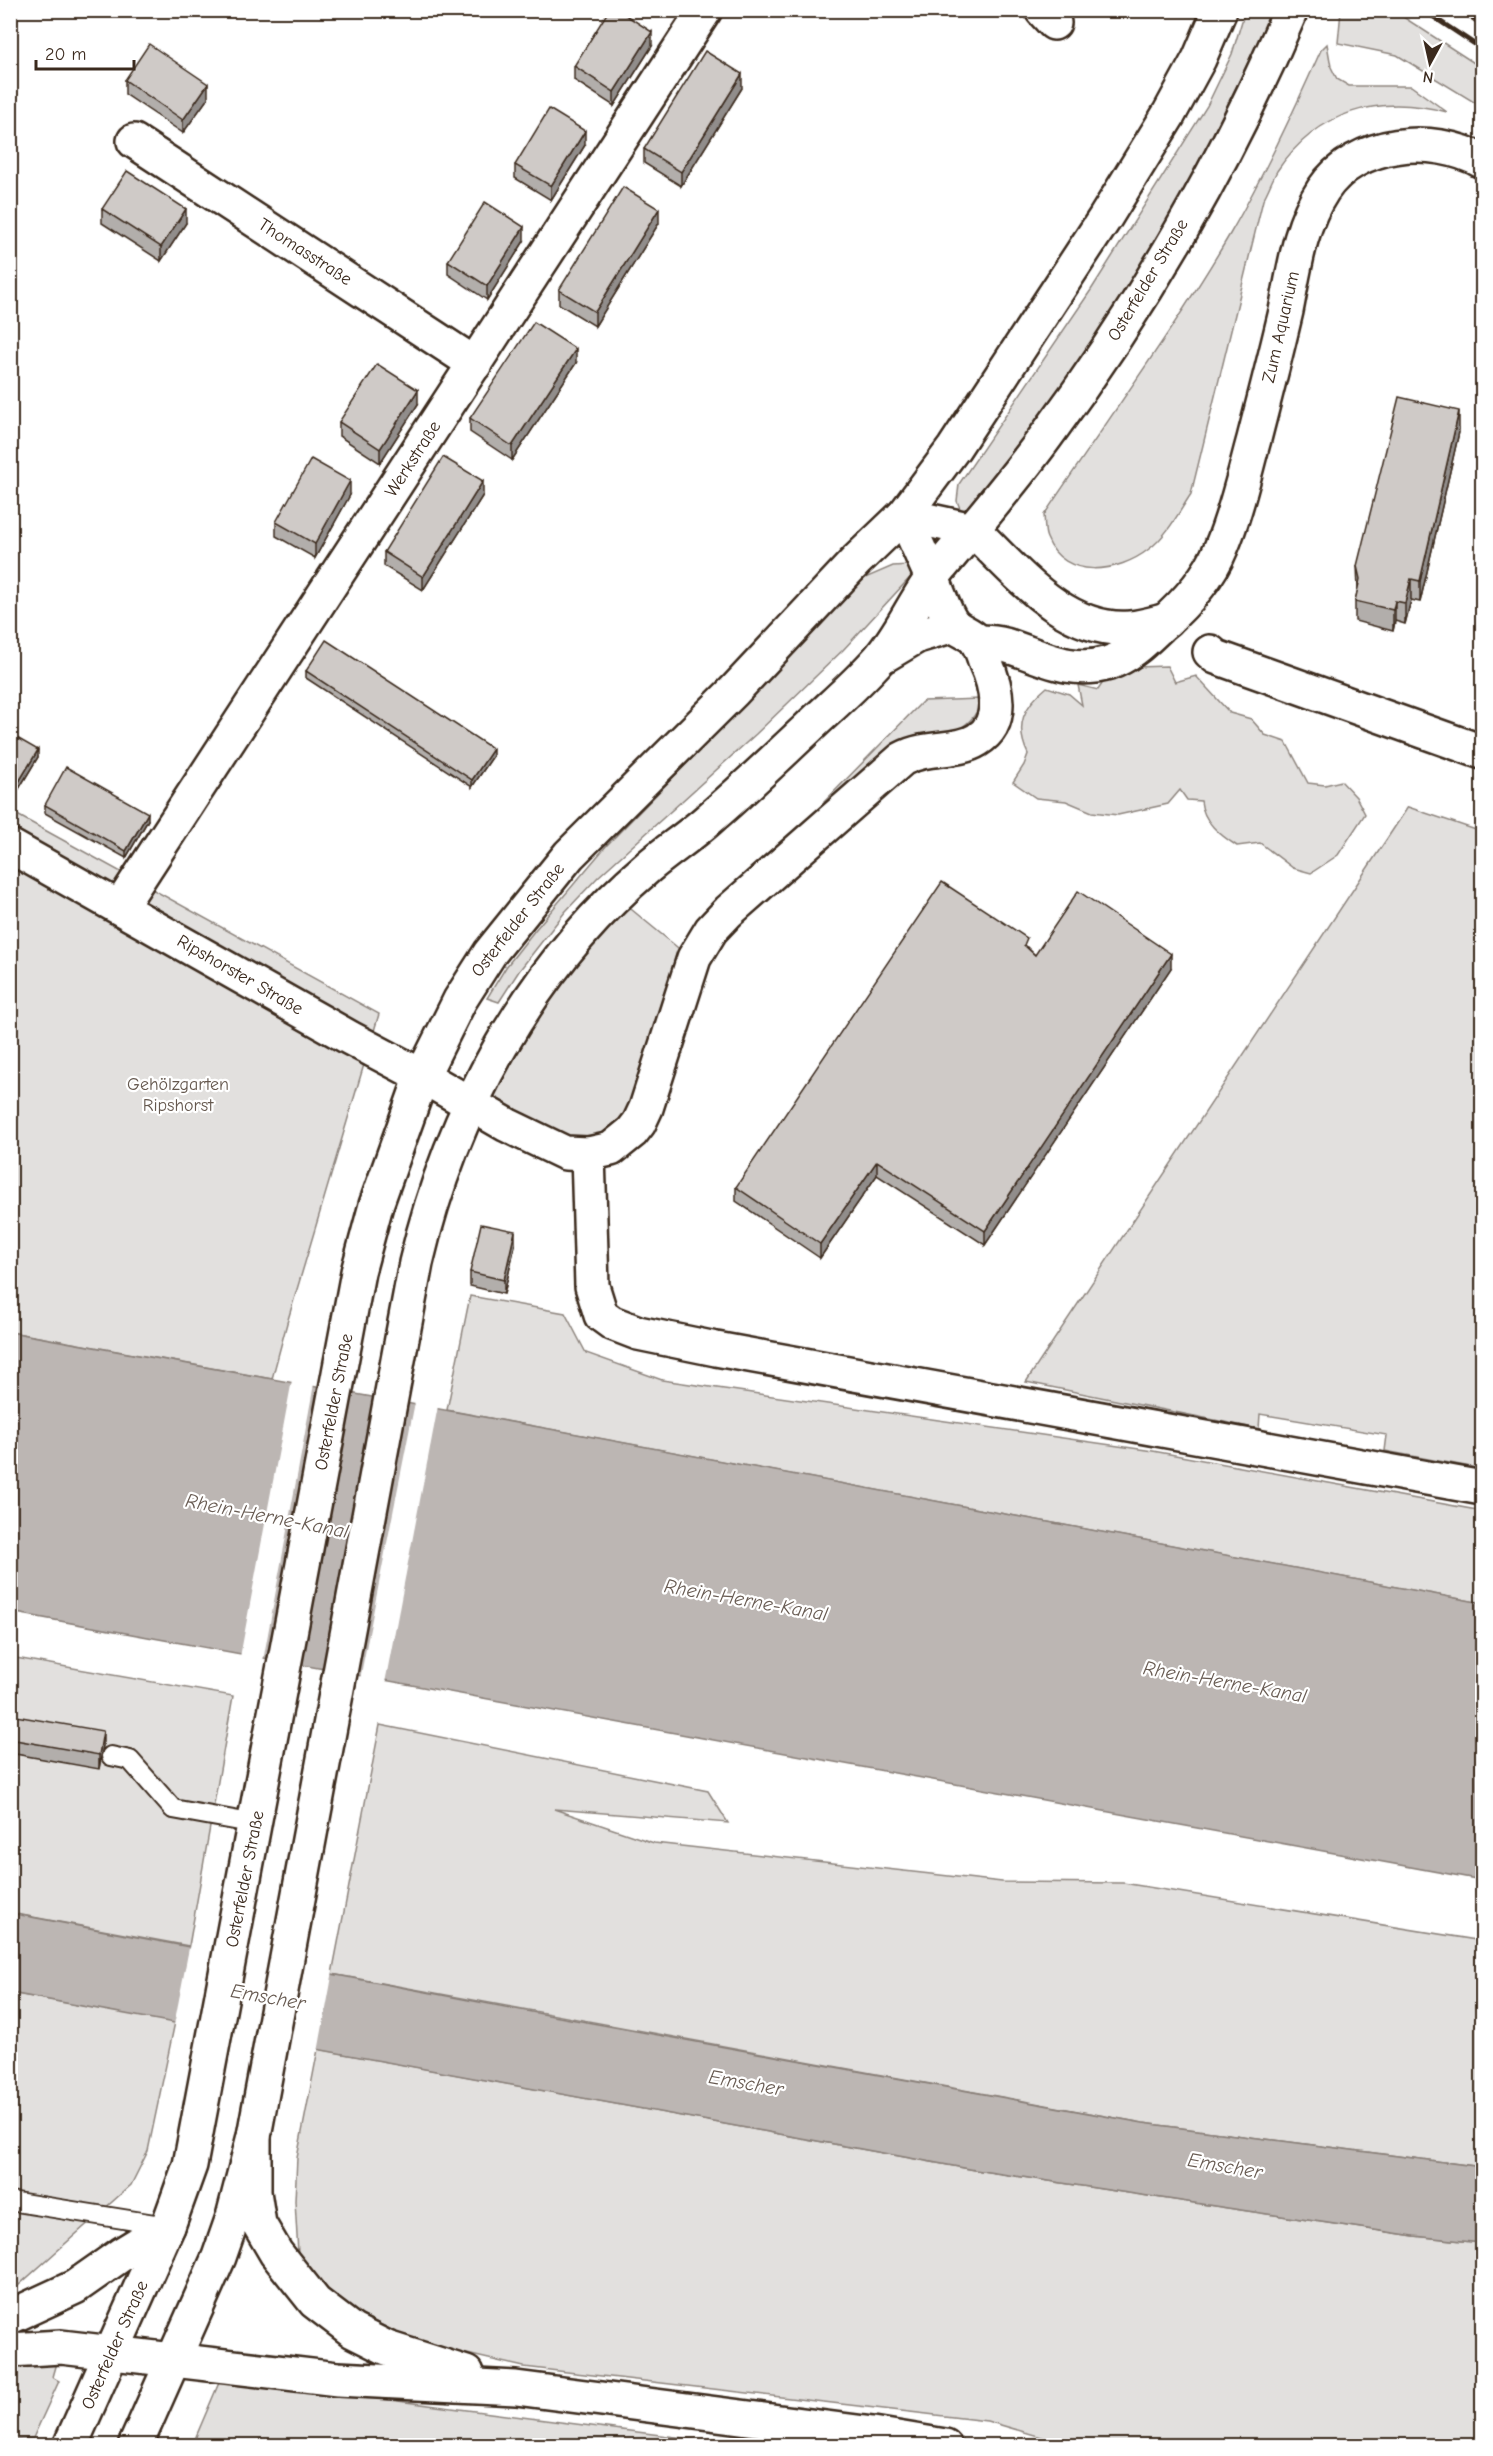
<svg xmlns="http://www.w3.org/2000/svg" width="1493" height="2456" font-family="'Comic Neue',sans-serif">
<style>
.green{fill:#e2e0de;stroke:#8e857e;stroke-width:1.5}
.water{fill:#bcb6b3;stroke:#887e77;stroke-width:1.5}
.pier{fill:#fff}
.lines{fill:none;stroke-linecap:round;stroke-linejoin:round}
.lane-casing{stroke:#3b2a1e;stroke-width:22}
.street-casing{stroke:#3b2a1e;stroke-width:38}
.secondary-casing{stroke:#3b2a1e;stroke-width:38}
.highway-casing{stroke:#3b2a1e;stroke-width:38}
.lane{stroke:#fff;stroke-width:18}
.street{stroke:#fff;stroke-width:33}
.secondary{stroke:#fff;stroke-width:33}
.highway{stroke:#fff;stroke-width:33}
.rail{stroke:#3b2a1e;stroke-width:4.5}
.wall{fill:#b2aeab;stroke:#3b2a1e;stroke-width:1.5}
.shaded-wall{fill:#918d8b;stroke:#3b2a1e;stroke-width:1.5}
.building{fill:#cfcac7;stroke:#3b2a1e;stroke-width:1.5}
.labels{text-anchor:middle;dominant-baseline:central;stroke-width:4.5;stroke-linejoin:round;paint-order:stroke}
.street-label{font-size:18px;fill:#3b2a1e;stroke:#fff}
.park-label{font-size:18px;fill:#65584e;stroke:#fff}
.water-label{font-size:20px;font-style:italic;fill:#685b52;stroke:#fff}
</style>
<rect width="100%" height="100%" fill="#fff"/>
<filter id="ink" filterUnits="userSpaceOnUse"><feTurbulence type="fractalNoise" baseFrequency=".0167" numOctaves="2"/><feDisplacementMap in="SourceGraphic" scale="12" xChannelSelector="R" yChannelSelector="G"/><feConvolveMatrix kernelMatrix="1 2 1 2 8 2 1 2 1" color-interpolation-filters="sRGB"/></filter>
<g filter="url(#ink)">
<!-- green -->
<g class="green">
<path d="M 1245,11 L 1273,11 L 1201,159 L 1151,253 L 1103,327 L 1058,392 L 970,510 L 961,511 L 957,501 L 959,484 L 1091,290 L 1207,106 L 1232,54 Z"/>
<path d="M 1341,11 L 1394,11 L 1482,68 L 1482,107 L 1397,55 L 1338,43 Z"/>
<path d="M 1327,44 L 1331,67 L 1337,79 L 1349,86 L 1411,86 L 1447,112 C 1379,94 1318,110 1277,171 C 1272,180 1268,191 1263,200 L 1191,494 C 1179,512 1167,536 1149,549 C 1119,573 1064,581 1047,538 C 1044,532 1045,522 1044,515 C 1106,422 1173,331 1230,234 C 1264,175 1293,113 1321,50 Z"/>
<path d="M 910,565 L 917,570 L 843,650 L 756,734 L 598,877 L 565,912 L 519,971 L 499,1002 L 487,998 L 506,967 L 535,930 L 607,845 L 692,758 L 736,709 L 796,650 L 858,581 L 893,566 Z"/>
<path d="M 1167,666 L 1175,682 L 1196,676 L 1230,713 L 1251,719 L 1265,735 L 1286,742 L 1308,783 L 1325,785 L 1341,781 L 1356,797 L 1365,814 L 1338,855 L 1311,873 L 1293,868 L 1260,843 L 1237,846 C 1220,835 1203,822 1201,801 L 1187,800 L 1180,790 L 1168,804 L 1118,815 L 1092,812 L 1066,801 L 1036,798 L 1013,782 L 1024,765 L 1028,754 C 1014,725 1024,706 1047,687 L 1069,694 L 1082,705 L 1078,685 L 1098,690 L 1110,672 L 1137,667 Z"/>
<path d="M 980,699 C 980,706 978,710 974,716 C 954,742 933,727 910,737 C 890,745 848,791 830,808 L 824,802 L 923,701 Z"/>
<path d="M 1408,807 L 1482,832 L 1482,1469 L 1385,1451 L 1387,1435 L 1260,1414 L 1259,1429 L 1026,1382 Z"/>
<path d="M 10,811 L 379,1014 L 287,1323 L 272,1379 L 11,1332 Z"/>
<path d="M 620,900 L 689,957 L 637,1122 L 586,1155 L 474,1104 Z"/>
<path d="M 470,1296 L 565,1313 L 586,1353 L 662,1380 L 1153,1451 L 1482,1511 L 1482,1603 L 447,1410 Z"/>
<path d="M 10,1657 L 233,1696 L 189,1946 L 11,1913 Z"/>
<path d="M 380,1725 L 708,1791 L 728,1823 L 554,1809 L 654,1843 L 1002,1882 L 1123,1883 L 1482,1941 L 1482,2167 L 1143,2123 L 332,1974 Z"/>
<path d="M 11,1993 L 175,2022 L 148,2151 L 131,2185 L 11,2292 Z"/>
<path d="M 318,2049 L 975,2170 L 1414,2236 L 1482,2243 L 1482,2445 L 1069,2445 L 987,2421 L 524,2367 L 415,2342 L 340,2304 L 298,2253 L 295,2201 L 297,2158 Z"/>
<path d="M 11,2362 L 56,2363 L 52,2377 L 59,2381 L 33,2438 L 11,2440 Z"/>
<path d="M 221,2378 L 737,2445 L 192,2446 Z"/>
</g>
<!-- water -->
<g class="water">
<path d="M 10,1332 L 561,1431 L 1482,1603 L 1482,1880 L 11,1612 Z"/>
<path d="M 10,1913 L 537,2013 L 1143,2123 L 1482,2167 L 1482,2243 L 1414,2236 L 975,2170 L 11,1993 Z"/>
</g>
<!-- pier -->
<g class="pier">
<path d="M 292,1380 L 314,1384 L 263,1661 L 240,1657 Z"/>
<path d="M 415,1402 L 438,1406 L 385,1683 L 360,1679 Z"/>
<path d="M 190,1943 L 333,1971 L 318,2052 L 174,2025 Z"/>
</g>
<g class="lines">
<defs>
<g id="lane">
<path d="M 111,1756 L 130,1760 L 173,1809 L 256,1824"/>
<path d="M 10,2201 L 167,2226"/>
</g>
<g id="street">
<path d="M 1042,10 L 1054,23"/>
<path d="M 134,141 L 475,364"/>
<path d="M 973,530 C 1016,571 1064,633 1130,628 C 1143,627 1155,623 1167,620"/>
<path d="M 977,642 C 986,642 996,642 1005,645 C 1041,656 1070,675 1109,663 C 1130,656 1145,640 1160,626 C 1184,605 1209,578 1221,548 C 1236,513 1244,475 1254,439 C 1265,396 1276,354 1286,311 C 1294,271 1299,226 1323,190 C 1356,140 1433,134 1482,161"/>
<path d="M 1210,652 L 1216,657 L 1482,752"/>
<path d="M 120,907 L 705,10"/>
<path d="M 422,1076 L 507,1125 L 565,1153 L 588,1154 L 611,1149 L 632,1132 L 639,1123 L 646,1108 L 694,958 L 711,930 L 729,911 L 902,759 C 928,745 956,753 977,740 C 1006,723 996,685 985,661 C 983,654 980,646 976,640 C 970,633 959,631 953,624 C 945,614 938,591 932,578"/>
<path d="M 588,1154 L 592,1286 L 601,1315 L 612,1323 L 638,1333 L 716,1349 L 1482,1488"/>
</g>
<g id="secondary">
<path d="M 904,515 L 973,530"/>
<path d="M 904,515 L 932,578"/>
<path d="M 885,655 L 917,636 L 954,625"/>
<path d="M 10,846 L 350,1038 L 422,1076"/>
<path d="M 70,2446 L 168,2226 L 190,2165 L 358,1272 L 376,1205 L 422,1076 L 460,1000 L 490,953 L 569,855 L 734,691 L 857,560 L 904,515 L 954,448 L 1105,218 L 1169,114 L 1199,59 L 1220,10"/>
<path d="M 135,2446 L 219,2257 L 233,2217 L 254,2136 L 416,1263 C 451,1113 529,968 648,867 C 668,850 690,836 709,819 C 743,790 775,759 807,729 C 831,706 857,684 879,659 C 901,634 914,601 935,574 C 973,528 1012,483 1047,435 C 1143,306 1228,159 1291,10"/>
</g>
<g id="highway">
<path d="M 254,2136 L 254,2192 L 259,2224 L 276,2253 L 315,2302 L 353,2331 L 387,2348 L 466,2373"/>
<path d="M 10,2317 L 75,2287 L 122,2254 L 168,2226"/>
<path d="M 10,2350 L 61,2347 L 338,2379 L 516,2388 L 873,2434 L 945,2446"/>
</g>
</defs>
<!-- lane casing -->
<use href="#lane" class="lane-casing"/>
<!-- street casing -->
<use href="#street" class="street-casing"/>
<!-- secondary casing -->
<use href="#secondary" class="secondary-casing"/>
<!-- highway casing -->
<use href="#highway" class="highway-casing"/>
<!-- lane -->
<use href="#lane" class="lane"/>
<!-- street -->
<use href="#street" class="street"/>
<!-- secondary -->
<use href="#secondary" class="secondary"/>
<!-- highway -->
<use href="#highway" class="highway"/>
<!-- rail -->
<g class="rail">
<path d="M 1423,10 L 1482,49"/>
<path d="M 1460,10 L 1482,25"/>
</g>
</g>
<!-- wall -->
<g class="wall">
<path d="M 652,46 L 614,106 L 574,80 L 574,66 Z"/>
<path d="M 125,80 L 208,98 L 183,133 L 125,94 Z"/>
<path d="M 742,88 L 681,186 L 644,163 L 644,149 Z"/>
<path d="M 585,145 L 551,200 L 515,178 L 515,165 Z"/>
<path d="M 102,209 L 186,223 L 161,261 L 102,223 Z"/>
<path d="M 659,223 L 595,326 L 559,304 L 559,290 Z"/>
<path d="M 524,241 L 487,300 L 448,274 L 448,261 Z"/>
<path d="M 576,363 L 512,460 L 470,432 L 470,418 Z"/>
<path d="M 418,404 L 380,463 L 339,436 L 339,422 Z"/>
<path d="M 1459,432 L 1420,602 L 1411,600 L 1405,624 L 1395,621 L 1393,631 L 1355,621 L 1355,601 L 1358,589 L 1357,566 Z"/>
<path d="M 350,495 L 315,558 L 276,536 L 276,522 Z"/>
<path d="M 483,495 L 423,590 L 384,566 L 384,552 Z"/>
<path d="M 306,671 L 493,756 L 472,787 L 306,678 Z"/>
<path d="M 10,734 L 38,757 L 14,797 L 10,795 Z"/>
<path d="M 45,805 L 148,820 L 126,858 L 45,813 Z"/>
<path d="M 1027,947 L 1035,955 L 1171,968 L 985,1245 L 877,1175 L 820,1258 L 736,1201 L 736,1187 Z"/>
<path d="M 515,1245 L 504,1294 L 470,1286 L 470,1272 Z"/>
<path d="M 10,1715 L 103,1745 L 99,1769 L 10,1753 Z"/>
</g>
<!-- shaded-wall -->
<g class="shaded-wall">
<path d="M 652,32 L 652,46 L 614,106 L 614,92 Z"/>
<path d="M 742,74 L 742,88 L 681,186 L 681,172 Z"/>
<path d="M 208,84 L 208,98 L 183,133 L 183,120 Z"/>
<path d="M 585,131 L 585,145 L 551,200 L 551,186 Z"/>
<path d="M 186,209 L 186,223 L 161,261 L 161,247 Z"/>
<path d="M 659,209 L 659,223 L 595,326 L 595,312 Z"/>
<path d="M 524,227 L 524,241 L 487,300 L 487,286 Z"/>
<path d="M 576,349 L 576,363 L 512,460 L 512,446 Z"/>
<path d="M 418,390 L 418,404 L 380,463 L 380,449 Z"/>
<path d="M 1459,411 L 1459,432 L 1420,602 L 1420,581 Z"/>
<path d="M 350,481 L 350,495 L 315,558 L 315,544 Z"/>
<path d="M 483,481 L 483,495 L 423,590 L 423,577 Z"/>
<path d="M 1411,579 L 1411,600 L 1405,624 L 1405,603 Z"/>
<path d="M 1395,601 L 1395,621 L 1393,631 L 1393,610 Z"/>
<path d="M 493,749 L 493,756 L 472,787 L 472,780 Z"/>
<path d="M 38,750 L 38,757 L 14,797 L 14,790 Z"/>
<path d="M 148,813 L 148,820 L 126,858 L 126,851 Z"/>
<path d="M 1171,954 L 1171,968 L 985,1245 L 985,1231 Z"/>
<path d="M 877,1161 L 877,1175 L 820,1258 L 820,1244 Z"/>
<path d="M 515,1231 L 515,1245 L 504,1294 L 504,1280 Z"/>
<path d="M 103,1731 L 103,1745 L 99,1769 L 99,1755 Z"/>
</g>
<!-- building -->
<g class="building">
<path d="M 609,10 L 618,10 L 652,32 L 614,92 L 574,66 Z"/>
<path d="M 149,44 L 208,84 L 183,120 L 125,80 Z"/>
<path d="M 705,51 L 742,74 L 681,172 L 644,149 Z"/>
<path d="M 549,109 L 585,131 L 551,186 L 515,165 Z"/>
<path d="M 127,171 L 186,209 L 161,247 L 102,209 Z"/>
<path d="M 623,187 L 659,209 L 595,312 L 559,290 Z"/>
<path d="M 485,202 L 524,227 L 487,286 L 448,261 Z"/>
<path d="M 534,322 L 576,349 L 512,446 L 470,418 Z"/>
<path d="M 377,364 L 418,390 L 380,449 L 339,422 Z"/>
<path d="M 1399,397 L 1459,411 L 1420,581 L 1411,579 L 1405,603 L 1395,601 L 1393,610 L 1355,601 L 1360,579 L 1357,566 Z"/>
<path d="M 443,457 L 483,481 L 423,577 L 384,552 Z"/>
<path d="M 311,459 L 350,481 L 315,544 L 276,522 Z"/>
<path d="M 326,640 L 493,749 L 472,780 L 306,671 Z"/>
<path d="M 10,734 L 38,750 L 14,790 L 10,788 Z"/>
<path d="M 66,767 L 148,813 L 126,851 L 45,805 Z"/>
<path d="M 942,882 L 1027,938 L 1024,945 L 1035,955 L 1078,891 L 1171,954 L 985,1231 L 877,1161 L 820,1244 L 736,1187 Z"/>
<path d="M 481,1224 L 515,1231 L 504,1280 L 470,1272 Z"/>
<path d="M 10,1715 L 103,1731 L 99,1755 L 10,1739 Z"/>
</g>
</g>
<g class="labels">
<!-- street labels -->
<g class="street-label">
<text transform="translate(305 252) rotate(33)">Thomasstraße</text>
<text transform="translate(1148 280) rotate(-59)">Osterfelder Straße</text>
<text transform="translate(1281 327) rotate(-77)">Zum Aquarium</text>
<text transform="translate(413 459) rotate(-57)">Werkstraße</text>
<text transform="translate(518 920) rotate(-52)">Osterfelder Straße</text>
<text transform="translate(240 975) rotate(30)">Ripshorster Straße</text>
<text transform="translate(334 1402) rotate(-79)">Osterfelder Straße</text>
<text transform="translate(245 1879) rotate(-79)">Osterfelder Straße</text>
<text transform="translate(115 2345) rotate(-66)">Osterfelder Straße</text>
</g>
<!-- park labels -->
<g class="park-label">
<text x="178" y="1084">Gehölzgarten<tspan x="178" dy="21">Ripshorst</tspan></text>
</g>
<!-- water labels -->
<g class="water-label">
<text transform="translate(267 1516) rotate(11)">Rhein-Herne-Kanal</text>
<text transform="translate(746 1600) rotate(10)">Rhein-Herne-Kanal</text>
<text transform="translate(1225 1682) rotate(10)">Rhein-Herne-Kanal</text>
<text transform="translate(268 1997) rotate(10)">Emscher</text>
<text transform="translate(746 2083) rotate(10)">Emscher</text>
<text transform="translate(1225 2166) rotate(10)">Emscher</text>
</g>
</g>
<!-- margin -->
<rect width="1493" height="2456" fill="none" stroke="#fff" stroke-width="36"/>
<rect x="18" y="18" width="1457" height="2420" fill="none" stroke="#3b2a1e" stroke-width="2" filter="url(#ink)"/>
<!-- north arrow -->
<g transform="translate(1430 63) rotate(188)" stroke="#ffffff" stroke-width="4.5" paint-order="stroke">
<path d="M0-4.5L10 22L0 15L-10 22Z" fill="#3b2a1e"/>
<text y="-9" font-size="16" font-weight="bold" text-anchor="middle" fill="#3b2a1e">N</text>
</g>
<!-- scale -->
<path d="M36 60v9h98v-9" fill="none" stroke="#3b2a1e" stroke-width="3"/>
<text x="45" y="60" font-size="18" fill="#3b2a1e" stroke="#ffffff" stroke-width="4.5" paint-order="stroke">20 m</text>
</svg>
